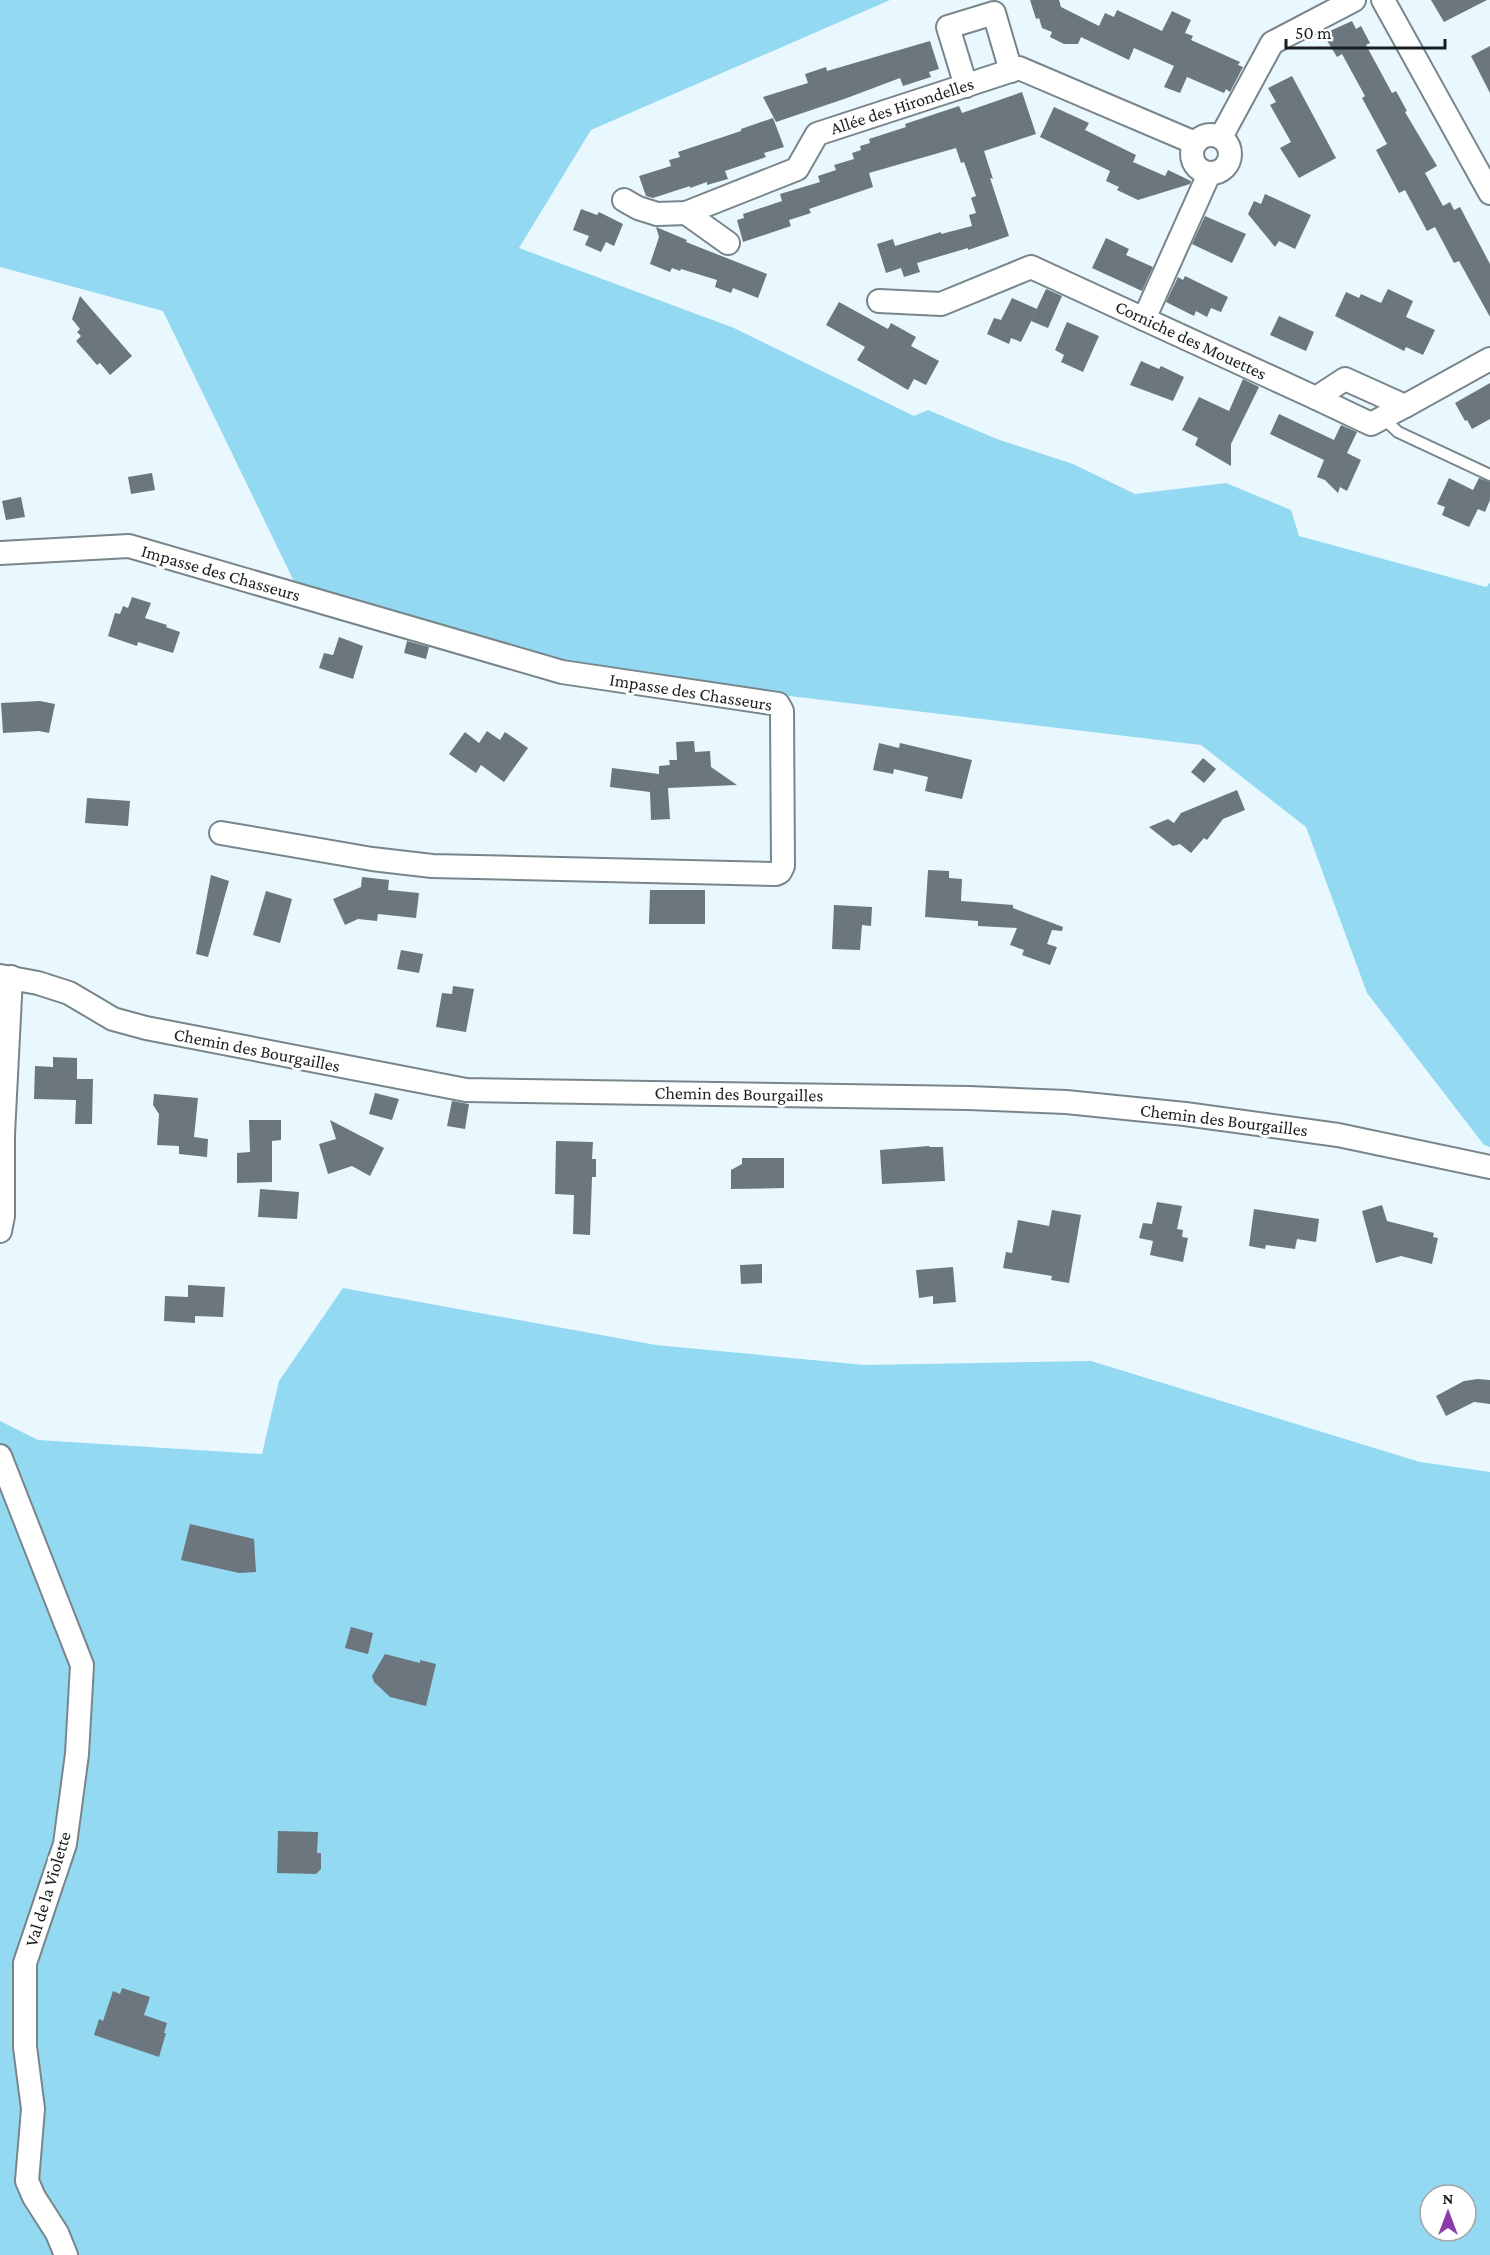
<svg xmlns="http://www.w3.org/2000/svg" width="1490" height="2255" font-family="'Crimson Pro',serif">
<style>
.green{fill:#94d9f2;fill-rule:evenodd}
.building{fill:#6b767e}
.lines{fill:none;stroke-linecap:round;stroke-linejoin:round}
.lane-casing{stroke:#78868b;stroke-width:14}
.street-casing{stroke:#78868b;stroke-width:26}
.lane{stroke:#fff;stroke-width:10}
.street{stroke:#fff;stroke-width:22}
.labels{text-anchor:middle;dominant-baseline:central;stroke-width:6;stroke-linejoin:round;paint-order:stroke}
.street-label{font-size:18px;fill:#191e20;stroke:#fff}
</style>
<rect width="100%" height="100%" fill="#e9f8fe"/>
<!-- green -->
<g class="green">
<path d="M 0,0 L 890,0 L 591,130 L 519,248 L 734,328 L 914,416 L 928,410 L 997,439 L 1073,464 L 1135,494 L 1226,483 L 1291,510 L 1299,536 L 1486,587 L 1490,583 L 1490,1147 L 1484,1145 L 1367,993 L 1306,827 L 1201,745 L 629,677 L 301,596 L 163,311 L 0,267 Z"/>
<path d="M 343,1288 L 656,1345 L 865,1365 L 1091,1361 L 1420,1462 L 1490,1472 L 1490,2255 L 0,2255 L 0,1421 L 38,1440 L 262,1454 L 279,1381 ZM 1430,2195 L 1466,2195 L 1466,2231 L 1430,2231 Z"/>
</g>
<!-- building -->
<g class="building">
<path d="M 1030,0 L 1059,0 L 1061,7 L 1099,26 L 1105,13 L 1114,17 L 1117,10 L 1162,31 L 1172,11 L 1191,20 L 1185,33 L 1193,36 L 1191,40 L 1240,62 L 1238,65 L 1243,67 L 1230,92 L 1226,89 L 1224,93 L 1187,77 L 1180,93 L 1164,87 L 1174,66 L 1134,48 L 1129,60 L 1081,37 L 1078,44 L 1064,44 L 1050,37 L 1052,32 L 1042,28 L 1039,18 L 1036,19 Z"/>
<path d="M 1431,0 L 1487,0 L 1444,22 Z"/>
<path d="M 1352,21 L 1356,29 L 1361,26 L 1370,43 L 1366,45 L 1392,93 L 1396,91 L 1407,111 L 1405,112 L 1437,166 L 1425,173 L 1443,206 L 1450,202 L 1454,210 L 1460,207 L 1490,264 L 1490,317 L 1459,261 L 1454,263 L 1435,227 L 1427,231 L 1405,190 L 1399,193 L 1376,150 L 1387,144 L 1362,98 L 1365,96 L 1342,54 L 1337,57 L 1323,34 Z"/>
<path d="M 930,41 L 939,69 L 929,72 L 931,77 L 903,86 L 900,78 L 847,98 L 776,122 L 763,97 L 808,83 L 805,74 L 826,67 L 827,71 Z"/>
<path d="M 1490,46 L 1490,93 L 1471,56 Z"/>
<path d="M 1292,76 L 1336,158 L 1299,178 L 1280,148 L 1291,142 L 1270,105 L 1276,102 L 1268,88 Z"/>
<path d="M 1022,92 L 1036,134 L 984,151 L 993,179 L 990,178 L 1009,236 L 968,250 L 968,248 L 917,263 L 920,272 L 904,277 L 901,268 L 886,273 L 877,244 L 893,239 L 895,246 L 941,232 L 941,234 L 972,226 L 969,215 L 976,213 L 971,198 L 976,196 L 964,162 L 961,163 L 956,148 L 869,173 L 873,187 L 809,209 L 811,213 L 789,220 L 791,226 L 743,242 L 737,220 L 744,218 L 743,214 L 782,201 L 780,194 L 820,182 L 818,176 L 836,170 L 834,165 L 854,159 L 852,153 L 861,150 L 860,146 L 870,143 L 869,139 L 906,127 L 905,124 L 959,106 L 962,113 Z"/>
<path d="M 1054,107 L 1089,123 L 1085,130 L 1136,155 L 1133,162 L 1165,176 L 1168,170 L 1191,181 L 1190,184 L 1138,200 L 1117,190 L 1119,187 L 1106,181 L 1110,171 L 1040,137 Z"/>
<path d="M 773,118 L 784,147 L 764,153 L 766,157 L 725,171 L 728,179 L 707,185 L 707,182 L 690,188 L 690,186 L 653,198 L 646,196 L 639,176 L 671,166 L 669,160 L 680,157 L 678,152 L 741,131 L 741,129 Z"/>
<path d="M 1265,194 L 1311,215 L 1295,249 L 1279,241 L 1275,247 L 1248,214 L 1254,201 L 1261,204 Z"/>
<path d="M 581,209 L 597,215 L 599,212 L 623,224 L 614,246 L 606,242 L 601,252 L 585,245 L 589,236 L 573,230 Z"/>
<path d="M 1205,216 L 1246,234 L 1232,263 L 1192,244 Z"/>
<path d="M 656,227 L 687,240 L 686,242 L 767,274 L 758,298 L 733,288 L 731,293 L 715,287 L 717,280 L 681,269 L 680,271 L 672,268 L 670,272 L 650,264 L 659,237 Z"/>
<path d="M 1106,238 L 1129,249 L 1126,255 L 1153,267 L 1142,291 L 1092,268 Z"/>
<path d="M 1185,276 L 1228,297 L 1221,312 L 1211,308 L 1207,317 L 1196,311 L 1194,316 L 1166,302 L 1178,277 L 1183,280 Z"/>
<path d="M 1046,289 L 1062,296 L 1048,328 L 1031,321 Z"/>
<path d="M 1388,289 L 1413,301 L 1406,317 L 1435,330 L 1423,355 L 1406,347 L 1404,351 L 1335,316 L 1346,292 L 1359,298 L 1361,294 L 1381,303 Z"/>
<path d="M 80,296 L 132,356 L 110,375 L 100,363 L 97,365 L 76,341 L 81,336 L 77,332 L 80,329 L 72,319 Z"/>
<path d="M 1012,298 L 1037,309 L 1021,342 L 1011,338 L 1009,344 L 987,334 L 994,318 L 1001,320 Z"/>
<path d="M 839,302 L 888,329 L 891,323 L 916,337 L 911,346 L 939,361 L 926,385 L 914,379 L 908,390 L 857,360 L 865,347 L 826,325 Z"/>
<path d="M 1279,316 L 1314,332 L 1306,351 L 1270,335 Z"/>
<path d="M 1067,322 L 1099,336 L 1083,372 L 1061,362 L 1064,355 L 1055,350 Z"/>
<path d="M 1141,361 L 1159,369 L 1161,366 L 1184,377 L 1173,401 L 1130,385 Z"/>
<path d="M 1243,379 L 1259,387 L 1231,444 L 1231,466 L 1195,445 L 1198,438 L 1182,430 L 1199,397 L 1229,411 Z"/>
<path d="M 1490,383 L 1490,419 L 1472,429 L 1467,420 L 1465,421 L 1455,403 Z"/>
<path d="M 1279,414 L 1334,440 L 1341,425 L 1357,432 L 1347,453 L 1361,460 L 1347,491 L 1340,487 L 1338,493 L 1325,480 L 1317,477 L 1324,460 L 1270,434 Z"/>
<path d="M 152,473 L 155,490 L 131,494 L 128,477 Z"/>
<path d="M 1449,478 L 1473,490 L 1479,478 L 1490,482 L 1490,500 L 1485,512 L 1478,509 L 1469,527 L 1442,515 L 1445,507 L 1437,504 Z"/>
<path d="M 21,497 L 25,517 L 6,520 L 2,501 Z"/>
<path d="M 132,597 L 151,603 L 145,618 L 167,625 L 166,627 L 180,632 L 173,653 L 138,642 L 137,646 L 108,636 L 115,613 L 120,614 L 123,606 L 128,608 Z"/>
<path d="M 339,637 L 363,646 L 353,679 L 319,668 L 324,653 L 333,655 Z"/>
<path d="M 407,641 L 429,647 L 426,659 L 404,653 Z"/>
<path d="M 40,701 L 55,704 L 49,733 L 39,731 L 3,733 L 1,703 Z"/>
<path d="M 487,731 L 500,740 L 505,732 L 528,748 L 504,782 L 481,765 L 476,773 L 449,754 L 465,732 L 479,743 Z"/>
<path d="M 694,741 L 695,752 L 710,751 L 711,767 L 737,785 L 668,788 L 670,819 L 651,820 L 650,792 L 610,787 L 612,768 L 659,774 L 659,766 L 670,765 L 669,760 L 677,760 L 676,742 Z"/>
<path d="M 879,743 L 899,748 L 900,743 L 972,760 L 962,799 L 925,791 L 928,777 L 894,769 L 893,774 L 873,770 Z"/>
<path d="M 1203,758 L 1216,769 L 1204,783 L 1191,772 Z"/>
<path d="M 1237,790 L 1245,810 L 1223,819 L 1207,840 L 1204,838 L 1191,853 L 1180,844 L 1173,846 L 1149,827 L 1168,819 L 1174,823 L 1181,813 Z"/>
<path d="M 87,798 L 130,801 L 128,826 L 85,823 Z"/>
<path d="M 928,870 L 949,871 L 949,878 L 962,879 L 961,901 L 1013,905 L 1013,908 L 1063,927 L 1062,931 L 1052,930 L 1047,944 L 1057,947 L 1050,965 L 1022,955 L 1024,950 L 1010,945 L 1017,928 L 978,926 L 978,921 L 925,917 Z"/>
<path d="M 211,875 L 229,881 L 208,957 L 196,954 Z"/>
<path d="M 362,877 L 389,880 L 388,890 L 419,893 L 416,918 L 378,914 L 377,921 L 358,919 L 345,925 L 333,899 L 361,887 Z"/>
<path d="M 650,890 L 705,890 L 705,924 L 649,924 Z"/>
<path d="M 266,891 L 292,899 L 280,943 L 253,935 Z"/>
<path d="M 834,905 L 872,907 L 871,926 L 862,925 L 860,950 L 832,949 Z"/>
<path d="M 401,950 L 423,954 L 419,973 L 397,969 Z"/>
<path d="M 453,986 L 474,989 L 466,1032 L 436,1027 L 442,993 L 452,994 Z"/>
<path d="M 53,1057 L 77,1058 L 77,1079 L 93,1079 L 92,1124 L 75,1124 L 76,1100 L 34,1099 L 35,1066 L 53,1067 Z"/>
<path d="M 375,1093 L 399,1099 L 392,1120 L 369,1114 Z"/>
<path d="M 154,1094 L 198,1098 L 194,1137 L 208,1139 L 207,1157 L 179,1154 L 179,1146 L 157,1145 L 159,1114 L 153,1105 Z"/>
<path d="M 452,1101 L 469,1104 L 465,1129 L 447,1126 Z"/>
<path d="M 249,1120 L 281,1120 L 281,1140 L 272,1141 L 272,1182 L 237,1183 L 237,1153 L 250,1152 Z"/>
<path d="M 330,1120 L 384,1148 L 370,1176 L 352,1166 L 328,1174 L 319,1144 L 336,1139 Z"/>
<path d="M 556,1141 L 593,1142 L 592,1159 L 596,1159 L 596,1177 L 592,1177 L 590,1235 L 573,1234 L 574,1195 L 555,1194 Z"/>
<path d="M 929,1146 L 930,1147 L 943,1147 L 945,1181 L 882,1184 L 880,1150 Z"/>
<path d="M 742,1158 L 784,1158 L 784,1188 L 731,1189 L 731,1170 L 742,1164 Z"/>
<path d="M 260,1189 L 299,1192 L 297,1219 L 258,1217 Z"/>
<path d="M 1157,1202 L 1182,1206 L 1177,1229 L 1183,1230 L 1182,1237 L 1188,1238 L 1183,1262 L 1150,1255 L 1153,1241 L 1139,1238 L 1143,1223 L 1152,1224 Z"/>
<path d="M 1382,1205 L 1387,1221 L 1434,1233 L 1433,1237 L 1438,1238 L 1432,1264 L 1401,1256 L 1376,1263 L 1362,1211 Z"/>
<path d="M 1254,1209 L 1319,1219 L 1316,1242 L 1297,1239 L 1295,1249 L 1266,1245 L 1265,1249 L 1249,1246 Z"/>
<path d="M 1052,1210 L 1081,1215 L 1069,1283 L 1051,1280 L 1052,1276 L 1003,1268 L 1006,1252 L 1012,1253 L 1018,1220 L 1049,1226 Z"/>
<path d="M 762,1264 L 762,1283 L 741,1284 L 740,1265 Z"/>
<path d="M 953,1267 L 956,1302 L 933,1304 L 933,1296 L 919,1298 L 916,1270 Z"/>
<path d="M 188,1285 L 225,1287 L 223,1317 L 195,1316 L 195,1323 L 164,1321 L 165,1296 L 188,1297 Z"/>
<path d="M 1478,1379 L 1490,1380 L 1490,1404 L 1474,1402 L 1446,1416 L 1436,1396 L 1464,1381 Z"/>
<path d="M 190,1524 L 254,1539 L 256,1572 L 239,1573 L 181,1560 Z"/>
<path d="M 351,1627 L 373,1633 L 368,1654 L 345,1648 Z"/>
<path d="M 385,1654 L 420,1663 L 420,1660 L 436,1664 L 426,1706 L 390,1697 L 374,1682 L 372,1676 Z"/>
<path d="M 278,1831 L 318,1832 L 317,1853 L 321,1853 L 321,1869 L 316,1874 L 277,1873 Z"/>
<path d="M 122,1988 L 150,1997 L 144,2015 L 167,2023 L 164,2033 L 166,2033 L 159,2057 L 94,2035 L 99,2019 L 103,2021 L 113,1991 L 120,1994 Z"/>
</g>
<g class="lines">
<defs>
<path id="lane" d="M 1383,418 L 1398,432 L 1490,475"/>
<g id="street">
<path d="M 1383,0 L 1490,193"/>
<path d="M 966,86 L 948,27 L 994,13 L 1011,71"/>
<circle cx="1211" cy="154" r="19"/>
<path d="M 1221,137 L 1272,43 L 1354,0"/>
<path d="M 624,200 L 638,208 L 657,214 L 686,213 L 797,169 L 817,134 L 1019,68 L 1195,143"/>
<path d="M 686,213 L 728,243"/>
<path d="M 879,301 L 941,304 L 1031,267 L 1316,398 L 1345,379 L 1405,406 L 1490,359"/>
<path d="M 1144,319 L 1209,174"/>
<path d="M 1316,398 L 1371,424 L 1405,406"/>
<path d="M 0,553 L 129,546 L 562,672 L 778,704 L 782,711 L 783,866 L 780,872 L 776,874 L 432,866 L 372,859 L 221,833"/>
<path d="M 0,976 L 38,983 L 69,993 L 113,1019 L 146,1028 L 466,1090 L 969,1098 L 1066,1102 L 1185,1114 L 1338,1135 L 1490,1167"/>
<path d="M 0,1231 L 3,1216 L 3,1134 L 11,977"/>
<path d="M 0,1456 L 82,1665 L 77,1754 L 65,1844 L 25,1963 L 25,2047 L 33,2109 L 27,2181 L 34,2197 L 57,2233 L 66,2255"/>
</g>
</defs>
<!-- lane casing -->
<use href="#lane" class="lane-casing"/>
<!-- street casing -->
<use href="#street" class="street-casing"/>
<!-- lane -->
<use href="#lane" class="lane"/>
<!-- street -->
<use href="#street" class="street"/>
</g>
<g class="labels">
<!-- street labels -->
<g class="street-label">
<text transform="translate(902 106) rotate(-18)">Allée des Hirondelles</text>
<text transform="translate(1191 340) rotate(25)">Corniche des Mouettes</text>
<text transform="translate(221 573) rotate(16)">Impasse des Chasseurs</text>
<text transform="translate(691 692) rotate(9)">Impasse des Chasseurs</text>
<text transform="translate(257 1050) rotate(11)">Chemin des Bourgailles</text>
<text transform="translate(739 1094) rotate(1)">Chemin des Bourgailles</text>
<text transform="translate(1224 1120) rotate(7)">Chemin des Bourgailles</text>
<text transform="translate(48 1889) rotate(-73)">Val de la Violette</text>
</g>
</g>
<!-- north arrow -->
<g transform="translate(1448 2213)"><circle r="28" fill="#ffffff" stroke="#a3a5a6" stroke-width="1.5"/>
<path d="M0-4.5L10 22L0 15L-10 22Z" fill="#8b3cac"/>
<text y="-9" font-size="16" font-weight="bold" text-anchor="middle" fill="#191e20">N</text>
</g>
<!-- scale -->
<path d="M1286 39v9h159v-9" fill="none" stroke="#191e20" stroke-width="3"/>
<text x="1295" y="39" font-size="18" fill="#191e20" stroke="#ffffff" stroke-width="4.5" paint-order="stroke">50 m</text>
</svg>
